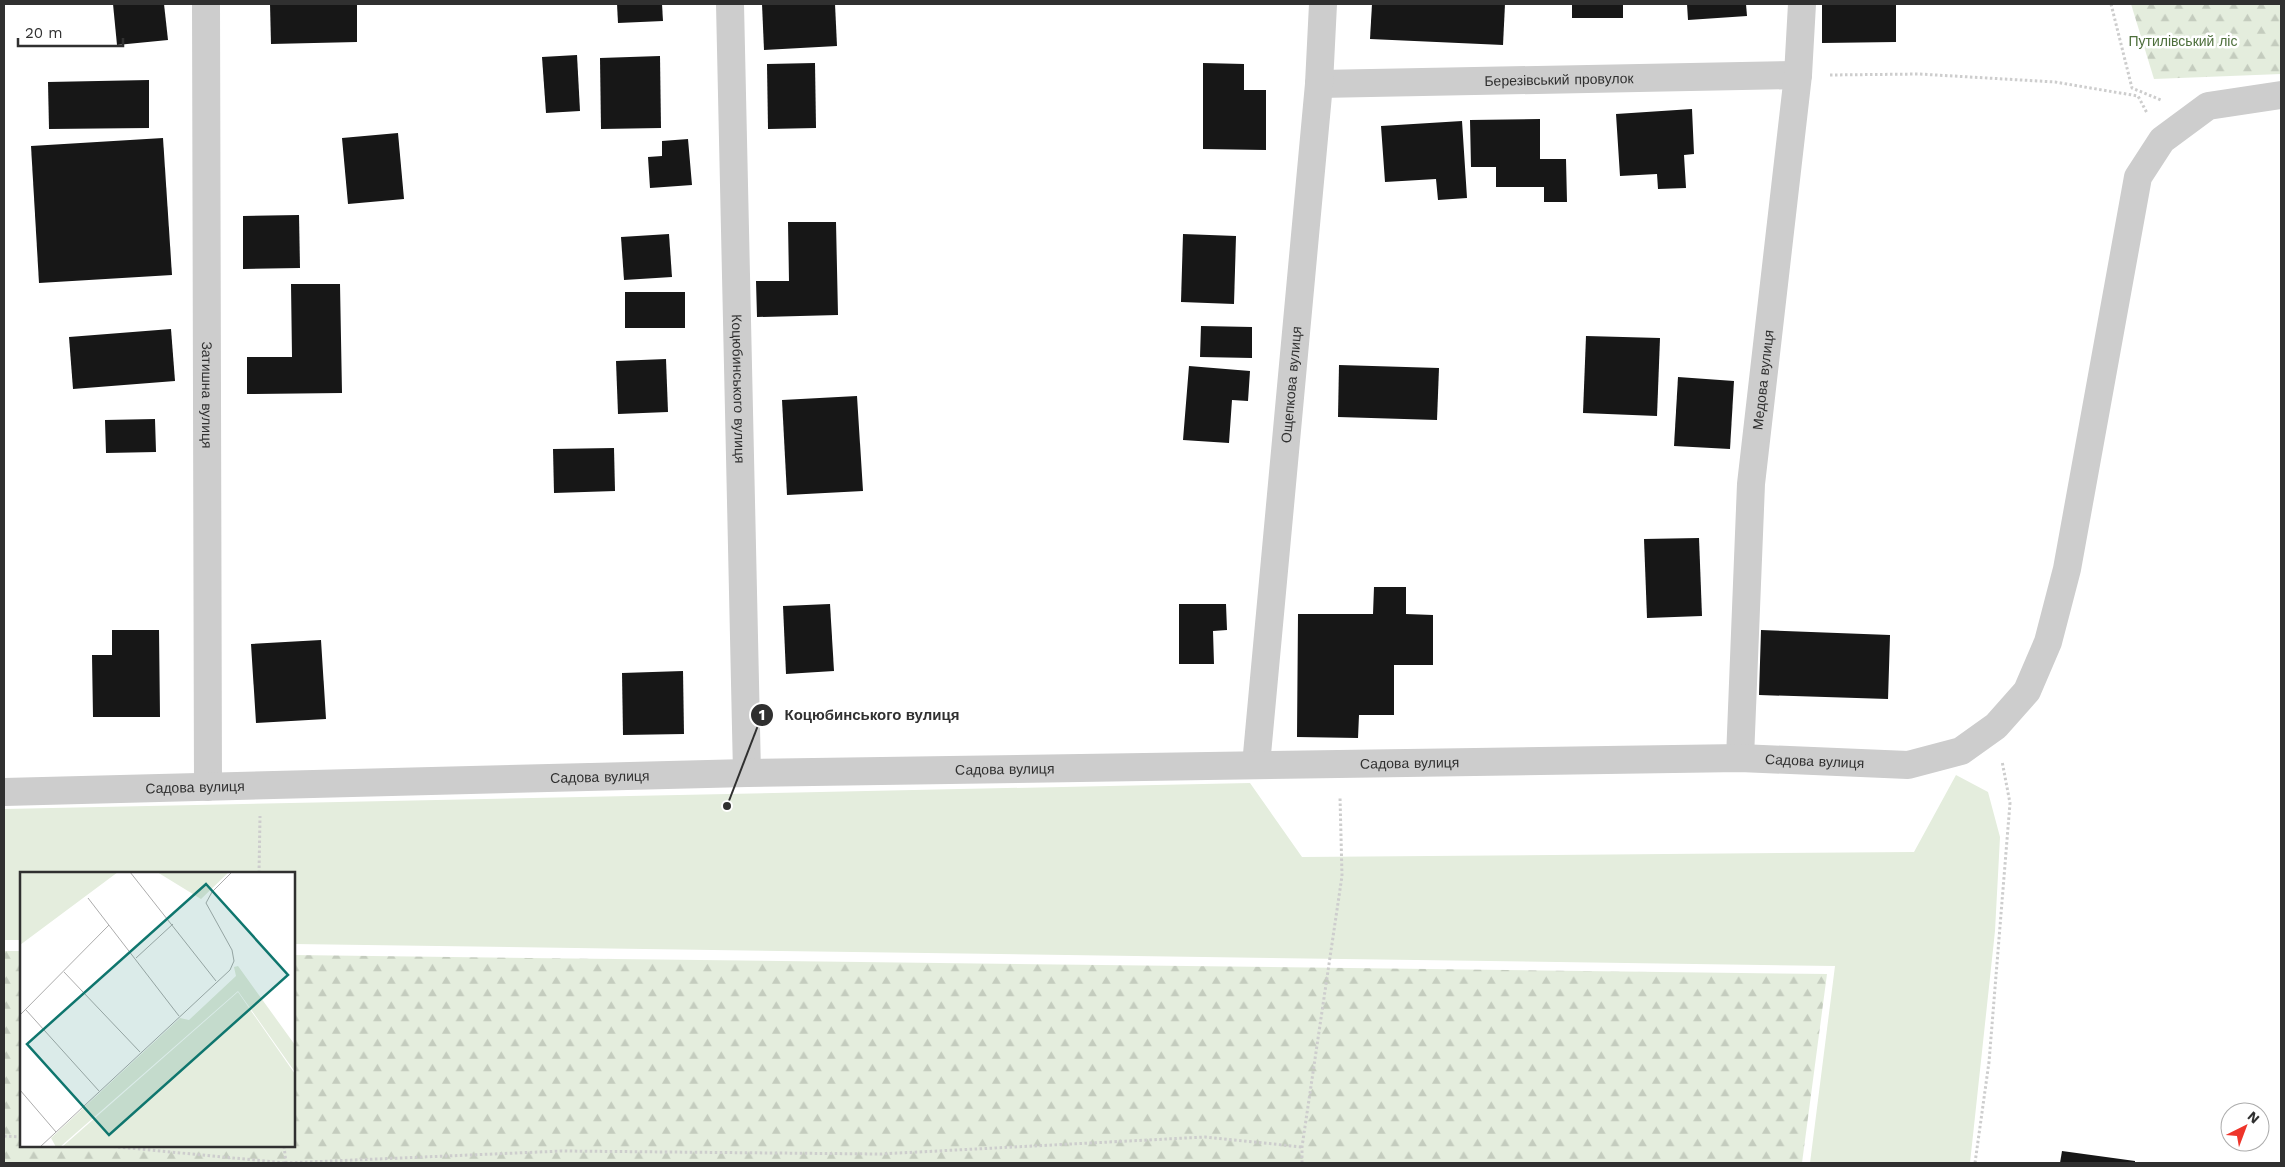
<svg xmlns="http://www.w3.org/2000/svg" width="2285" height="1167" font-family="'Work Sans',sans-serif">
<style>
.green{fill:#e4eddd}
.forest{fill:url(#forest-firs)}
.building{fill:#171717}
.lines{fill:none;stroke-linecap:round;stroke-linejoin:round}
.path{stroke:#cdcdcd;stroke-width:3;stroke-dasharray:2.5 2.5;stroke-linecap:butt}
.minor{stroke:#cdcdcd;stroke-width:28}
.tertiary{stroke:#cdcdcd;stroke-width:28}
.labels{text-anchor:middle;dominant-baseline:central;stroke-width:5;stroke-linejoin:round;paint-order:stroke}
.park-label{font-size:14px;fill:#4c6e3a;stroke:#fff}
.street-label{font-size:14px;fill:#303030;stroke:#fff}
.inset-road{fill:none;stroke:#acacac;stroke-width:1}
.view{fill:#0f766e;fill-opacity:0.15;stroke:#0f766e;stroke-width:2.5}
.inset-edge{fill:none;stroke:#303030;stroke-width:2.5}
.leader{fill:none;stroke:#303030;stroke-width:2}
.callout-dot{fill:#303030;stroke:#fff;stroke-width:2}
.mark-label{font-size:15px;text-anchor:middle;font-weight:bold;fill:#fff}
.callout-label{font-size:15px;text-anchor:middle;font-weight:bold;fill:#303030;stroke:#fff;stroke-width:5;stroke-linejoin:round;paint-order:stroke}
</style>
<defs>
<pattern id="forest-firs" width="22" height="20" patternUnits="userSpaceOnUse" patternTransform="scale(1.25)"><rect width="22" height="20" fill="#e4eddd"/><path d="M5 1l3.5 6h-7zM16 11l3.5 6h-7z" fill="#c4ccbe"/></pattern>
</defs>
<rect width="100%" height="100%" fill="#fff"/>
<!-- green -->
<path class="green" d="M 1956,775 L 1988,792 L 2000,837 L 1995,931 L 1970,1163 L 1810,1163 L 1835,966 L 294,944 L 294,873 L 21,873 L 21,940 L 4,940 L 4,809 L 1250,783 L 1302,857 L 1914,852 Z"/>
<!-- forest -->
<g class="forest">
<path d="M 2131,4 L 2281,4 L 2281,74 L 2154,79 Z"/>
<path d="M 4,951 L 21,951 L 21,1146 L 294,1146 L 294,955 L 1827,974 L 1802,1163 L 4,1163 Z"/>
</g>
<!-- building -->
<g class="building">
<path d="M 113,4 L 164,4 L 168,40 L 117,45 Z"/>
<path d="M 270,4 L 357,4 L 357,42 L 271,44 Z"/>
<path d="M 617,4 L 662,4 L 663,21 L 618,23 Z"/>
<path d="M 762,4 L 835,4 L 837,46 L 764,50 Z"/>
<path d="M 1372,4 L 1505,4 L 1503,45 L 1370,39 Z"/>
<rect x="1572" y="4" width="51" height="14"/>
<path d="M 1687,4 L 1746,4 L 1747,16 L 1688,20 Z"/>
<path d="M 1822,4 L 1896,4 L 1896,42 L 1822,43 Z"/>
<path d="M 577,55 L 580,111 L 546,113 L 542,57 Z"/>
<path d="M 660,56 L 661,128 L 601,129 L 600,58 Z"/>
<path d="M 815,63 L 816,128 L 768,129 L 767,64 Z"/>
<path d="M 1203,63 L 1244,64 L 1244,90 L 1266,90 L 1266,150 L 1203,149 Z"/>
<path d="M 149,80 L 149,128 L 49,129 L 48,82 Z"/>
<path d="M 1692,109 L 1694,154 L 1684,155 L 1686,188 L 1658,189 L 1657,174 L 1620,176 L 1616,114 Z"/>
<path d="M 1540,119 L 1540,159 L 1566,159 L 1567,202 L 1544,202 L 1544,187 L 1496,187 L 1496,167 L 1471,167 L 1470,120 Z"/>
<path d="M 1462,121 L 1467,198 L 1438,200 L 1436,179 L 1385,182 L 1381,126 Z"/>
<path d="M 398,133 L 404,199 L 348,204 L 342,138 Z"/>
<path d="M 163,138 L 172,275 L 39,283 L 31,146 Z"/>
<path d="M 688,139 L 692,185 L 650,188 L 648,157 L 662,156 L 662,141 Z"/>
<path d="M 299,215 L 300,268 L 243,269 L 243,216 Z"/>
<path d="M 788,222 L 836,222 L 838,315 L 757,317 L 756,281 L 789,281 Z"/>
<path d="M 669,234 L 672,277 L 624,280 L 621,237 Z"/>
<path d="M 1183,234 L 1236,236 L 1234,304 L 1181,302 Z"/>
<path d="M 291,284 L 340,284 L 342,393 L 247,394 L 247,357 L 292,357 Z"/>
<rect x="625" y="292" width="60" height="36"/>
<path d="M 1201,326 L 1252,327 L 1252,358 L 1200,357 Z"/>
<path d="M 171,329 L 175,381 L 73,389 L 69,337 Z"/>
<path d="M 1586,336 L 1660,338 L 1657,416 L 1583,413 Z"/>
<path d="M 666,359 L 668,412 L 618,414 L 616,361 Z"/>
<path d="M 1339,365 L 1439,368 L 1437,420 L 1338,417 Z"/>
<path d="M 1189,366 L 1250,371 L 1248,401 L 1232,400 L 1229,443 L 1183,440 Z"/>
<path d="M 1678,377 L 1734,381 L 1730,449 L 1674,446 Z"/>
<path d="M 857,396 L 863,491 L 787,495 L 782,400 Z"/>
<path d="M 155,419 L 156,452 L 106,453 L 105,420 Z"/>
<path d="M 614,448 L 615,491 L 554,493 L 553,449 Z"/>
<path d="M 1699,538 L 1702,616 L 1647,618 L 1644,539 Z"/>
<path d="M 1374,587 L 1406,587 L 1406,614 L 1433,615 L 1433,665 L 1394,665 L 1394,715 L 1359,715 L 1358,738 L 1297,737 L 1298,614 L 1373,614 Z"/>
<path d="M 830,604 L 834,671 L 786,674 L 783,606 Z"/>
<path d="M 1179,604 L 1226,604 L 1227,630 L 1213,631 L 1214,664 L 1179,664 Z"/>
<path d="M 112,630 L 159,630 L 160,717 L 93,717 L 92,655 L 112,655 Z"/>
<path d="M 1761,630 L 1890,635 L 1888,699 L 1759,695 Z"/>
<path d="M 321,640 L 326,719 L 256,723 L 251,644 Z"/>
<path d="M 683,671 L 684,734 L 623,735 L 622,673 Z"/>
<path d="M 2062,1151 L 2135,1161 L 2135,1163 L 2060,1163 Z"/>
</g>
<g class="lines">
<!-- path -->
<g class="path">
<path d="M 2111,4 L 2132,88 L 2161,100"/>
<path d="M 1830,75 L 1919,74 L 2055,82 L 2138,96 L 2147,113"/>
<path d="M 259,873 L 260,816"/>
<path d="M 4,1136 L 21,1137"/>
<path d="M 108,1146 L 286,1163"/>
<path d="M 284,1146 L 286,1163"/>
<path d="M 285,1163 L 562,1151 L 880,1154 L 1205,1137 L 1302,1147"/>
<path d="M 1302,1163 L 1302,1147 L 1342,876 L 1340,797"/>
<path d="M 1975,1163 L 1989,1062 L 2010,803 L 2002,761"/>
</g>
<!-- minor -->
<g class="minor">
<path id="s1" d="M 206,4 L 208,787"/>
<path id="s2" d="M 730,4 L 747,773"/>
<path id="s3" d="M 1319,84 L 1798,75"/>
<path id="s4" d="M 1740,758 L 1751,484 L 1798,75 L 1802,4"/>
<path id="s5" d="M 1256,765 L 1319,84 L 1323,4"/>
</g>
<!-- tertiary -->
<path class="tertiary" id="s6" d="M 4,792 L 747,773 L 1740,758 L 1908,765 L 1961,751 L 1996,726 L 2027,691 L 2048,642 L 2067,569 L 2138,177 L 2162,140 L 2208,106 L 2281,95"/>
</g>
<g class="labels">
<!-- park labels -->
<g class="park-label">
<text x="2183" y="41">Путилівський ліс</text>
</g>
<!-- street labels -->
<g class="street-label">
<text stroke="none"><textPath href="#s3" startOffset="240">Березівський провулок</textPath></text>
<text stroke="none"><textPath href="#s4" startOffset="379">Медова вулиця</textPath></text>
<text stroke="none"><textPath href="#s5" startOffset="382">Ощепкова вулиця</textPath></text>
<text stroke="none"><textPath href="#s2" startOffset="385">Коцюбинського вулиця</textPath></text>
<text stroke="none"><textPath href="#s1" startOffset="391">Затишна вулиця</textPath></text>
<text stroke="none"><textPath href="#s6" startOffset="1811">Садова вулиця</textPath></text>
<text stroke="none"><textPath href="#s6" startOffset="1406">Садова вулиця</textPath></text>
<text stroke="none"><textPath href="#s6" startOffset="1001">Садова вулиця</textPath></text>
<text stroke="none"><textPath href="#s6" startOffset="596">Садова вулиця</textPath></text>
<text stroke="none"><textPath href="#s6" startOffset="191">Садова вулиця</textPath></text>
</g>
</g>
<!-- overview -->
<g transform="translate(20 872)">
<rect width="275" height="275" fill="#fff"/>
<path d="M 218,94 L 275,173 L 275,200 L 218,119 L 40,275 L 36,275 L 31,266 L 160,146 L 169,148 L 216,104 L 214,95 Z" fill="#e4eddd"/>
<path d="M 0,0 L 98,0 L 0,73 ZM 137,0 L 209,0 L 181,27 ZM 218,120 L 275,202 L 275,275 L 42,275 Z" fill="#e4eddd"/>
<path class="inset-road" d="M 110,0 L 196,109M 68,26 L 159,144M 116,86 L 153,52M 44,100 L 120,180M 6,138 L 79,219M 0,143 L 89,53M 0,218 L 36,260M 20,275 L 210,98 L 214,89 L 212,78 L 186,31 L 192,20 L 212,0"/>
<path class="view" d="M 186,12 L 268,103 L 89,263 L 7,172 Z"/>
<rect width="275" height="275" class="inset-edge"/>
</g>
<!-- callouts -->
<path class="leader" d="M727 806L762 715"/>
<g class="callout-dot">
<circle cx="727" cy="806" r="5"/>
<circle cx="762" cy="715" r="12"/>
</g>
<g class="mark-label">
<text x="762" y="720">1</text>
</g>
<g class="callout-label">
<text x="872" y="720">Коцюбинського вулиця</text>
</g>
<!-- border -->
<rect width="2285" height="1167" fill="none" stroke="#303030" stroke-width="10"/>
<!-- north arrow -->
<g transform="translate(2245 1127) rotate(42)"><circle r="24" fill="#ffffff" stroke="#acacac"/>
<path d="M0-4L9 19L0 12L-9 19Z" fill="#ee342a"/>
<text y="-8" font-size="14" font-weight="bold" text-anchor="middle" fill="#303030">N</text>
</g>
<!-- scale -->
<path d="M18 38v8h105v-8" fill="none" stroke="#303030" stroke-width="2.5"/>
<text x="25" y="38" font-size="15" fill="#303030" stroke="#ffffff" stroke-width="4" paint-order="stroke">20 m</text>
</svg>
